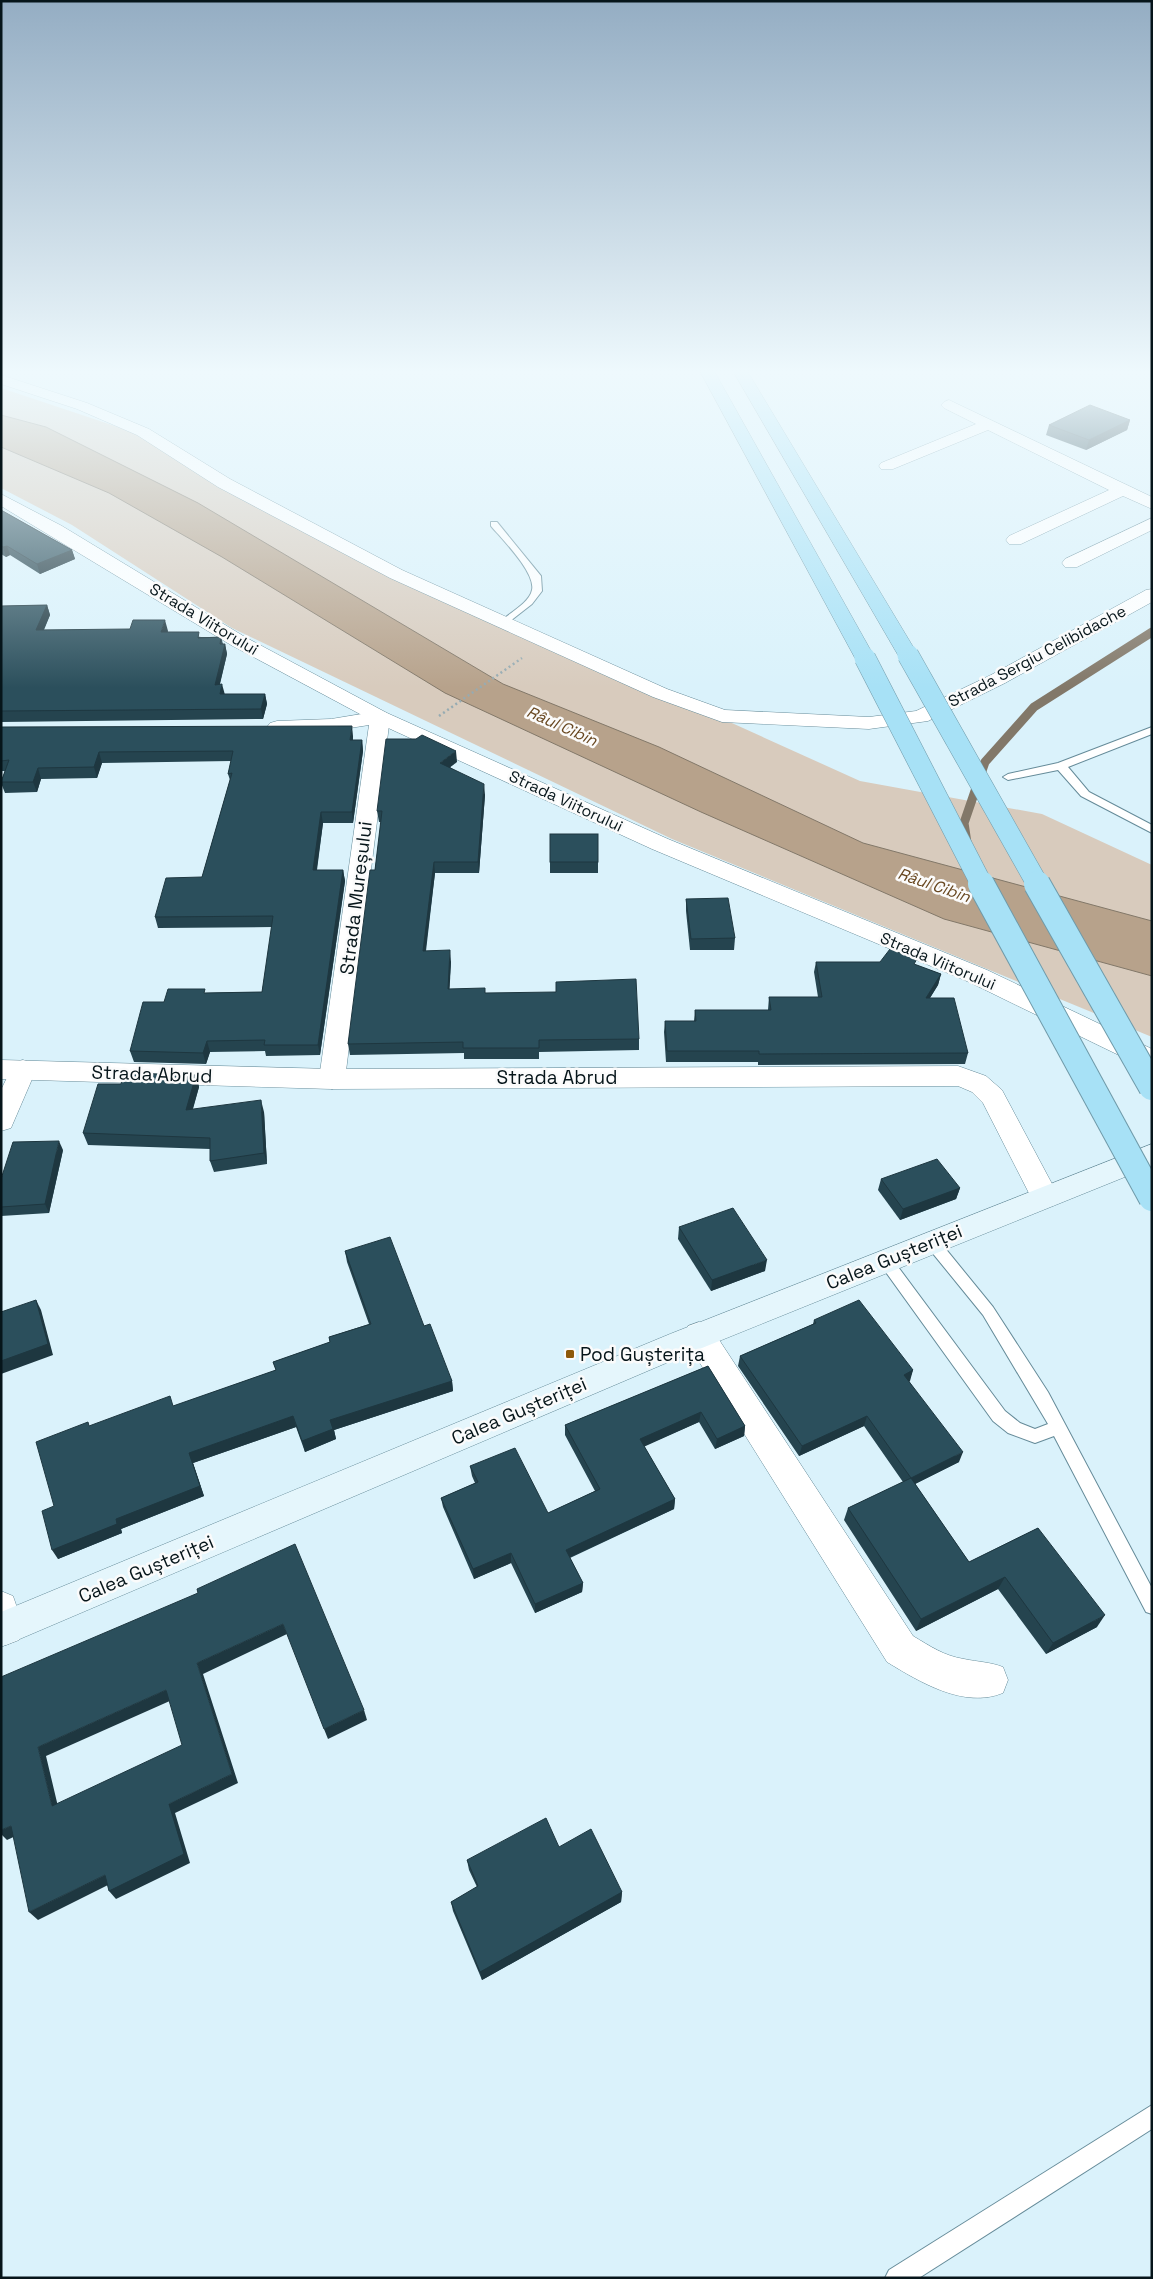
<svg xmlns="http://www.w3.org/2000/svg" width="1153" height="2279" font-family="'Space Grotesk',sans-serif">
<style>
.green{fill:#d8cbbd}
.water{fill:#b7a28b;stroke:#827869}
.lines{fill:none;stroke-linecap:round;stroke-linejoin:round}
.stream{stroke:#827869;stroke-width:9}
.service-casing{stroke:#658b99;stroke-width:2}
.minor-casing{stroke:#658b99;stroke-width:1}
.tertiary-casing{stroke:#658b99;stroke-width:1}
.secondary-casing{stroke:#658b99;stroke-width:1}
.motorway-casing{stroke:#6f9aa9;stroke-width:1}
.path{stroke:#96abb2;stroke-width:2.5;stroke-dasharray:2 3;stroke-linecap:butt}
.service{fill:#fff;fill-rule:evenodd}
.minor{fill:#fff;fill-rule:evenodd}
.tertiary{fill:#fff;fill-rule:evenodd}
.secondary{fill:#e5f6fc;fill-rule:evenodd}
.motorway{fill:#a7e1f6;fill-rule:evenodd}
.motorway-bridge-far1-casing{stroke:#6f9aa9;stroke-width:22;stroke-linecap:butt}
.motorway-bridge-casing{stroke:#6f9aa9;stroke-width:28;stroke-linecap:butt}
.motorway-bridge-far1{stroke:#a7e1f6;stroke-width:21}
.motorway-bridge{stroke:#a7e1f6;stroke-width:26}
.wall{fill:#25444f}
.shaded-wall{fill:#1e3740}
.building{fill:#2b4f5c;stroke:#1e3740;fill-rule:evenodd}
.poi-dot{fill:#8e5909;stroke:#fbfbfb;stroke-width:2}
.labels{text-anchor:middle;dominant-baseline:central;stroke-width:5;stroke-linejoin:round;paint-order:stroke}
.far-street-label{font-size:16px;fill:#06151a;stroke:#fbfbfb}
.far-water-label{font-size:16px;font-style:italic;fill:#684720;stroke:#fbfbfb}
.street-label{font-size:19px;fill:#06151a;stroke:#fbfbfb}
.poi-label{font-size:19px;fill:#06151a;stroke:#fbfbfb;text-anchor:start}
</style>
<rect width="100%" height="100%" fill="#daf2fb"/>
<!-- green -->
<path class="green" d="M 1,388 L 139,434 L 479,614 L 537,635 L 860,781 L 1042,814 L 1152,865 L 1152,1037 L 672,839 L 232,628 L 72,525 L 1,488 Z"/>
<!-- water -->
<path class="water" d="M 1,415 L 46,427 L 198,503 L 503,684 L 659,747 L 863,843 L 1152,921 L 1152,976 L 944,919 L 701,812 L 445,693 L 222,557 L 109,493 L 1,447 Z"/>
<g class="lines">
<!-- stream -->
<path class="stream" d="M 967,843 L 964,823 L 985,762 L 1034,707 L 1152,632"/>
<defs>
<g id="service">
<path d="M 491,522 L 497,522 L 541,576 L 542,591 L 532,604 L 505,625 L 502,624 L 502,620 C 510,613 530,602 532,590 C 536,573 502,539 491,526 Z"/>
<path d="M 1152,727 L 1152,734 L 1068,767 L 1089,792 L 1152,825 L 1152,833 L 1081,796 L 1058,770 L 1008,780 L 1003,777 L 1008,774 L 1058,763 Z"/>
<path d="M 931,1235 L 936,1237 L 993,1307 L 1048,1392 L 1152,1588 L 1152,1614 L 1146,1612 L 1054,1436 L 1035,1443 L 1008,1433 L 993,1421 L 880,1264 L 878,1260 L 880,1256 L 885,1254 L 890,1256 L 1005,1411 L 1020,1423 L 1035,1429 L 1048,1424 L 983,1315 L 926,1245 L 924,1241 L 926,1237 Z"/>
<path d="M 1152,2105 L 1152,2129 L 919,2278 L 885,2278 L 889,2270 Z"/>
</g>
<g id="minor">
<path d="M 1,375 L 87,403 L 149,429 L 230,479 L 402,570 L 667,689 L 725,710 L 869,717 L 916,711 L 991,675 L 1146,590 L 1152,589 L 1152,602 L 1005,683 L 928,721 L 869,729 L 722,722 L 653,697 L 390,578 L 218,487 L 137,435 L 77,409 L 1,384 Z"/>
<path d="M 949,400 L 1152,497 L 1152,509 L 1123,496 L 1021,544 L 1009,544 L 1006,540 L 1009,536 L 1109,490 L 988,430 L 893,469 L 881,469 L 879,466 L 881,463 L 976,424 L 944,408 L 941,405 L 944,402 Z"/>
<path d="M 1152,518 L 1152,530 L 1077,567 L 1065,567 L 1062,563 L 1065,559 Z"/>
<path d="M 380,711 L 387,713 L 390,717 L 345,1079 L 341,1086 L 332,1089 L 323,1086 L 319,1079 L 369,725 L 331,731 L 277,733 L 270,731 L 267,727 L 270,723 L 277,721 L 331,719 Z"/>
<path d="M 23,1060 L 32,1063 L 36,1070 L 11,1128 L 1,1131 L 1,1090 L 14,1063 Z"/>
<path d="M 699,1322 L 710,1326 L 913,1636 C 930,1646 944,1656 964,1659 C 978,1662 990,1662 1003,1667 L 1008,1680 L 1003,1693 C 964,1709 920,1682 887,1662 L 688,1344 L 684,1335 L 688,1326 Z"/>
<path d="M 1,1591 L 13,1596 L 24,1628 L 19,1640 L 6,1645 L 1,1644 Z"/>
</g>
<g id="tertiary">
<path d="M 1,494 L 62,526 L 245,637 L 387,713 L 668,839 L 987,970 L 1152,1049 L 1152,1063 L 1144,1065 L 1135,1063 L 969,982 L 652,849 L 373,721 L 231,645 L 1,506 Z"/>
<path d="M 1,1060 L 332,1069 L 958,1066 L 986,1076 L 1002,1090 L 1059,1197 L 1055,1205 L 1045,1208 L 1035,1205 L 983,1103 L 972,1092 L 958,1086 L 332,1089 L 1,1079 Z"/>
</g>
<path id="secondary" d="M 1152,1144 L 1152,1166 L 692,1352 L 1,1647 L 1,1612 L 670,1334 Z"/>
<g id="motorway">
<path d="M 699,369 L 713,369 L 875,658 L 872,662 L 865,664 L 858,662 L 855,658 Z"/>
<path d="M 732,369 L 746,369 L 918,655 L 915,659 L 908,661 L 901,659 L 898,655 Z"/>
</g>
</defs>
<!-- service casing -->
<use href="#service" class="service-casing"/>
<!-- minor casing -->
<use href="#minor" class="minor-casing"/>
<!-- tertiary casing -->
<use href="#tertiary" class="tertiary-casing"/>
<!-- secondary casing -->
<use href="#secondary" class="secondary-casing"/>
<!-- motorway casing -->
<use href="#motorway" class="motorway-casing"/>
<!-- path -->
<path class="path" d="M 439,716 L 522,658"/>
<!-- service -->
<use href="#service" class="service"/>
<!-- minor -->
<use href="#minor" class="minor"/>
<!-- tertiary -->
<use href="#tertiary" class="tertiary"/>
<!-- secondary -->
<use href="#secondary" class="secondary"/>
<!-- motorway -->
<use href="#motorway" class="motorway"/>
<defs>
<g id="motorway-bridge-far1">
<path d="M 908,655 L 1038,885"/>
<path d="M 865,658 L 982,885"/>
</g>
<g id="motorway-bridge">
<path d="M 981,884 L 1152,1198"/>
<path d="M 1037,884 L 1152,1087"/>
</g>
</defs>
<!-- motorway-bridge-far1 casing -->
<use href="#motorway-bridge-far1" class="motorway-bridge-far1-casing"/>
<!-- motorway-bridge casing -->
<use href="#motorway-bridge" class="motorway-bridge-casing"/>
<!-- motorway-bridge-far1 -->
<use href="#motorway-bridge-far1" class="motorway-bridge-far1"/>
<!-- motorway-bridge -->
<use href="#motorway-bridge" class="motorway-bridge"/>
</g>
<!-- wall -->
<g class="wall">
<path d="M 1130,420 L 1127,430 L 1086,450 L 1046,435 L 1049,425 Z"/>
<path d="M 1,510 L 72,550 L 75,559 L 40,574 L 10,555 L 6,557 L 1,554 Z"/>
<path d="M 47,605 L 50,615 L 44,630 L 168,631 L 167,632 L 201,637 L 221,637 L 223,644 L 225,644 L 227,654 L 220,684 L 224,694 L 265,694 L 267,704 L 263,719 L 1,722 L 1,606 Z"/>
<path d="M 1,727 L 353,736 L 353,740 L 362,740 L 363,751 L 353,823 L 323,823 L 317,870 L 343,870 L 345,881 L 320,1055 L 266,1056 L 265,1051 L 210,1052 L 206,1064 L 134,1062 L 130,1051 L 164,1002 L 206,993 L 262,992 L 272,927 L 158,928 L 155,917 L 202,877 L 230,780 L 228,774 L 231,761 L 102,763 L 97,778 L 41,779 L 37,792 L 5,793 L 1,783 L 5,771 L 1,771 Z"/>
<path d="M 457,762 L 450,767 L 485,795 L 479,873 L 435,873 L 426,951 L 451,962 L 449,989 L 486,993 L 639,1039 L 639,1050 L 539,1052 L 539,1059 L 464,1059 L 464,1053 L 350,1055 L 348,1044 L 375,870 L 381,822 L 379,822 L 377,811 Z"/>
<rect x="550" y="834" width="48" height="39"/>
<path d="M 686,899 L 735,938 L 734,950 L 690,950 L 686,911 Z"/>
<path d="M 816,962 L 916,965 L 941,974 L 938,985 L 930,998 L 968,1053 L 965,1064 L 758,1065 L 758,1062 L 666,1062 L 664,1032 L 665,1021 L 694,1021 L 695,1010 L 768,1010 L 769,997 L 818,997 L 814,972 Z"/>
<path d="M 196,1075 L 199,1087 L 193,1109 L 264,1112 L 267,1164 L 214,1172 L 210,1161 L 210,1149 L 88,1145 L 83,1133 L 121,1084 Z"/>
<path d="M 63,1150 L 49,1213 L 1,1216 L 1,1179 Z"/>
<path d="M 881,1179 L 960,1188 L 956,1199 L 900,1220 L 878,1190 Z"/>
<path d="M 679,1227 L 765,1271 L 711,1291 L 678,1239 Z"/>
<path d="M 345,1251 L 424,1326 L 452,1381 L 453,1391 L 334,1430 L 336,1439 L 305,1452 L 296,1427 L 193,1463 L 204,1496 L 121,1529 L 122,1533 L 58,1559 L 54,1506 L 90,1426 L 174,1406 L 276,1370 L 273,1362 L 330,1342 L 329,1337 L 369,1324 L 347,1262 Z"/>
<path d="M 814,1320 L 913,1370 L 909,1381 L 959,1462 L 915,1484 L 969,1562 L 1038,1528 L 1097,1627 L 1046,1654 L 998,1589 L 916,1631 L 844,1520 L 848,1508 L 903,1482 L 864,1426 L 799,1456 L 738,1366 L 740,1356 L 813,1324 Z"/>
<path d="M 708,1366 L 745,1426 L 744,1436 L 715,1449 L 699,1422 L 644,1446 L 675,1499 L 674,1509 L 570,1558 L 583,1583 L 582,1592 L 535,1613 L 511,1563 L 474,1579 L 443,1507 L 441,1498 L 475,1483 L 472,1476 L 470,1466 L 548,1513 L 595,1491 L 565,1435 L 565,1425 Z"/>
<path d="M 559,1847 L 622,1892 L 621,1902 L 482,1980 L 453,1911 L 451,1902 L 477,1887 L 469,1870 L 467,1860 Z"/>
</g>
<!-- shaded-wall -->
<g class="shaded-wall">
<path d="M 1130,420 L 1127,430 L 1086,450 L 1089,440 Z"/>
<path d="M 7,546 L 10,555 L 6,557 L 3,547 Z"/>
<path d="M 72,550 L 75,559 L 40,574 L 37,564 Z"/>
<path d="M 47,605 L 50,615 L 39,640 L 36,630 Z"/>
<path d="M 165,620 L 168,631 L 164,643 L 161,632 Z"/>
<path d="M 225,644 L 227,654 L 217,695 L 215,685 Z"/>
<path d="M 222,684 L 225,695 L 220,694 Z"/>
<path d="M 265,694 L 267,704 L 263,719 L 261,709 Z"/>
<path d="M 352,726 L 353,736 L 351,751 L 350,740 Z"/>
<path d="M 362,740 L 363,751 L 353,823 L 352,812 Z"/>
<path d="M 456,751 L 457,762 L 441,774 L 440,763 Z"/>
<path d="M 99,752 L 102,763 L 97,778 L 94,767 Z"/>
<path d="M 38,768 L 41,779 L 37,792 L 33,782 Z"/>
<path d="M 484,784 L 485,795 L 479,873 L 478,862 Z"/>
<path d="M 321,812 L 323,823 L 315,881 L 313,870 Z"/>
<path d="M 434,862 L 435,873 L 424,962 L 423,951 Z"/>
<path d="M 343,870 L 345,881 L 320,1055 L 318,1045 Z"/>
<path d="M 450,950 L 451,962 L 449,1000 L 448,989 Z"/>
<path d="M 941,974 L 938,985 L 923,1009 L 926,998 Z"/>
<path d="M 207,1041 L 210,1052 L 206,1064 L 203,1053 Z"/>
<path d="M 196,1075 L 199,1087 L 189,1121 L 186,1110 Z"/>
<path d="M 261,1100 L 264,1112 L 267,1164 L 264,1153 Z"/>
<path d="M 59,1141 L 63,1150 L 49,1213 L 45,1204 Z"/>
<path d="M 960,1188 L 956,1199 L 900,1220 L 903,1209 Z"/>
<path d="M 767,1260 L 765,1271 L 711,1291 L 712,1280 Z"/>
<path d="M 36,1300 L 41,1310 L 53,1355 L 1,1374 L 1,1361 Z"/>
<path d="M 913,1370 L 910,1381 L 901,1385 L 904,1375 Z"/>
<path d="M 452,1381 L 453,1391 L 334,1430 L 336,1439 L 305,1452 L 302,1441 L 330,1420 Z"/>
<path d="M 701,1412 L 699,1422 L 639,1449 L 640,1439 Z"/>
<path d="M 293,1416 L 296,1427 L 193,1463 L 204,1496 L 121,1529 L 122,1533 L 58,1559 L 52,1550 L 116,1519 L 189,1453 Z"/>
<path d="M 867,1416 L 864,1426 L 799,1456 L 802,1446 Z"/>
<path d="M 745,1426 L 744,1436 L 715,1449 L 717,1439 Z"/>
<path d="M 963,1452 L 959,1462 L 907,1488 L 911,1478 Z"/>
<path d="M 675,1499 L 674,1509 L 566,1559 L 566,1550 Z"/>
<path d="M 511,1553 L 511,1563 L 474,1579 L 473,1569 Z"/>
<path d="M 1005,1577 L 998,1589 L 916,1631 L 921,1619 Z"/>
<path d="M 583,1583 L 582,1592 L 535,1613 L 535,1604 Z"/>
<path d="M 1105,1615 L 1097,1627 L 1046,1654 L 1053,1643 Z"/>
<path d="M 283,1624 L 287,1634 L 203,1674 L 238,1783 L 175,1813 L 190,1863 L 116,1899 L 109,1891 L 169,1804 L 232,1774 L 197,1663 Z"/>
<path d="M 166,1690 L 172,1700 L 46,1756 L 60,1815 L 52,1806 L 38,1747 Z"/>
<path d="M 364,1710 L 367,1720 L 328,1739 L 324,1729 Z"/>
<path d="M 11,1826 L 20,1834 L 7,1840 L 1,1834 L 1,1830 Z"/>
<path d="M 105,1875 L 112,1883 L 38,1920 L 29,1912 Z"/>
<path d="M 622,1892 L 621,1902 L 482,1980 L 480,1972 Z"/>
</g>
<!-- building -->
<g class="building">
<path d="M 1090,405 L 1130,420 L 1089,440 L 1049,425 Z"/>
<path d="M 1,510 L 72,550 L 37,564 L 7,546 L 3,547 L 1,546 Z"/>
<path d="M 47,605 L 36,630 L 130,629 L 133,620 L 165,620 L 161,632 L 199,632 L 198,638 L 221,637 L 220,644 L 225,644 L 215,685 L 222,684 L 220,694 L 265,694 L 261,709 L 1,711 L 1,606 Z"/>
<path d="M 352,726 L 350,740 L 362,740 L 352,812 L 321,812 L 313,870 L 343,870 L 318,1045 L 264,1045 L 265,1040 L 207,1041 L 203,1053 L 130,1051 L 143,1002 L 164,1002 L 168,989 L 205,989 L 204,993 L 262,992 L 273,916 L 155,917 L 166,878 L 202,877 L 232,773 L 228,774 L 233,751 L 99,752 L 94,767 L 38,768 L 33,782 L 1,782 L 9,760 L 1,761 L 1,727 Z"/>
<path d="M 422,735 L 456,751 L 440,763 L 484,784 L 478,862 L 434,862 L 423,951 L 450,950 L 448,989 L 485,988 L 485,993 L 556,992 L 556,982 L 636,979 L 639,1039 L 539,1040 L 539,1048 L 463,1048 L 463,1042 L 348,1044 L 370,870 L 375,870 L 382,811 L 377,811 L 386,739 L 416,739 Z"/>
<rect x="550" y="834" width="48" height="28"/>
<path d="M 728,898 L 735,938 L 691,939 L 686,899 Z"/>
<path d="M 890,949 L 917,959 L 914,964 L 941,974 L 926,998 L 954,998 L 968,1053 L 759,1054 L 759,1051 L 667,1051 L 665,1021 L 696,1021 L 695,1010 L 771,1010 L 769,997 L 822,997 L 816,962 L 880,962 Z"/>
<path d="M 124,1073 L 196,1075 L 186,1110 L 261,1100 L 264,1153 L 210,1161 L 210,1138 L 83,1133 L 98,1084 L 121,1084 Z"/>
<path d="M 59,1141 L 45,1204 L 1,1207 L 1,1179 L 13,1142 Z"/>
<path d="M 937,1159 L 960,1188 L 903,1209 L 881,1179 Z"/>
<path d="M 733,1208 L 767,1260 L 712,1280 L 679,1227 Z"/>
<path d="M 390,1237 L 424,1326 L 430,1324 L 452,1381 L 330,1420 L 333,1429 L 302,1441 L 293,1416 L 189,1453 L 200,1486 L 116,1519 L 117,1524 L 52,1550 L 42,1511 L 54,1506 L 36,1442 L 88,1422 L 89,1426 L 170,1396 L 173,1406 L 276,1370 L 273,1362 L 330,1342 L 329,1337 L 371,1324 L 345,1251 Z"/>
<path d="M 36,1300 L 48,1344 L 1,1361 L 1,1312 Z"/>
<path d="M 859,1300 L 913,1370 L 904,1375 L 963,1452 L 911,1478 L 867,1416 L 802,1446 L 740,1356 L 816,1323 L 814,1320 Z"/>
<path d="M 708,1366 L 745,1426 L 717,1439 L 701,1412 L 640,1439 L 675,1499 L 566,1550 L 583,1583 L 535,1604 L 511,1553 L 473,1569 L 441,1498 L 478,1482 L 470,1466 L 515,1448 L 548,1513 L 600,1489 L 565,1425 Z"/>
<path d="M 911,1478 L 969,1562 L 1038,1528 L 1105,1615 L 1053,1643 L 1005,1577 L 921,1619 L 848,1508 Z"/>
<path d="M 295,1544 L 364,1710 L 324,1729 L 283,1624 L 197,1663 L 232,1774 L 169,1804 L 184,1854 L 109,1891 L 105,1875 L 29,1912 L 11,1826 L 1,1830 L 1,1677 L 198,1593 L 197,1589 ZM 166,1690 L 182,1745 L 52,1806 L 38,1747 Z"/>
<path d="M 546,1818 L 559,1847 L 591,1829 L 622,1892 L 480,1972 L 451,1902 L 478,1886 L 467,1860 Z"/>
</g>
<!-- sky -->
<linearGradient id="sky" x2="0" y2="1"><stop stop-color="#94adc3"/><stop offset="0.54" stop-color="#eef9fd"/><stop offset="1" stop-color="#eef9fd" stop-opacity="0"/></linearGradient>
<rect width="1153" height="688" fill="url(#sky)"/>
<!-- markers -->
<rect class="poi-dot" x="565" y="1349" width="10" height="10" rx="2.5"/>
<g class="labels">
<!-- far-street labels -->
<g class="far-street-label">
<text transform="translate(204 619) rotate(31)">Strada Viitorului</text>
<text transform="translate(1037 656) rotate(-28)">Strada Sergiu Celibidache</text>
<text transform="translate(566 801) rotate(25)">Strada Viitorului</text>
<text transform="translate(938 961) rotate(23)">Strada Viitorului</text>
</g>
<!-- far-water labels -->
<g class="far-water-label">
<text transform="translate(562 726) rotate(24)">Râul Cibin</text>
<text transform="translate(934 885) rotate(19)">Râul Cibin</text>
</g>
<!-- street labels -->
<g class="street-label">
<text transform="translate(356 898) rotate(-83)">Strada Mureșului</text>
<text transform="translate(152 1074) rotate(2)">Strada Abrud</text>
<text x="557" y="1077">Strada Abrud</text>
<text transform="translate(894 1257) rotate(-22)">Calea Gușteriței</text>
<text transform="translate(519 1411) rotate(-23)">Calea Gușteriței</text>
<text transform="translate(146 1569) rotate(-23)">Calea Gușteriței</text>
</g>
<!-- poi labels -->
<g class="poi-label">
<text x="580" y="1354">Pod Gușterița</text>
</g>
</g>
<!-- border -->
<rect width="1153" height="2279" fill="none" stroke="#06151a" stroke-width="5"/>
</svg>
